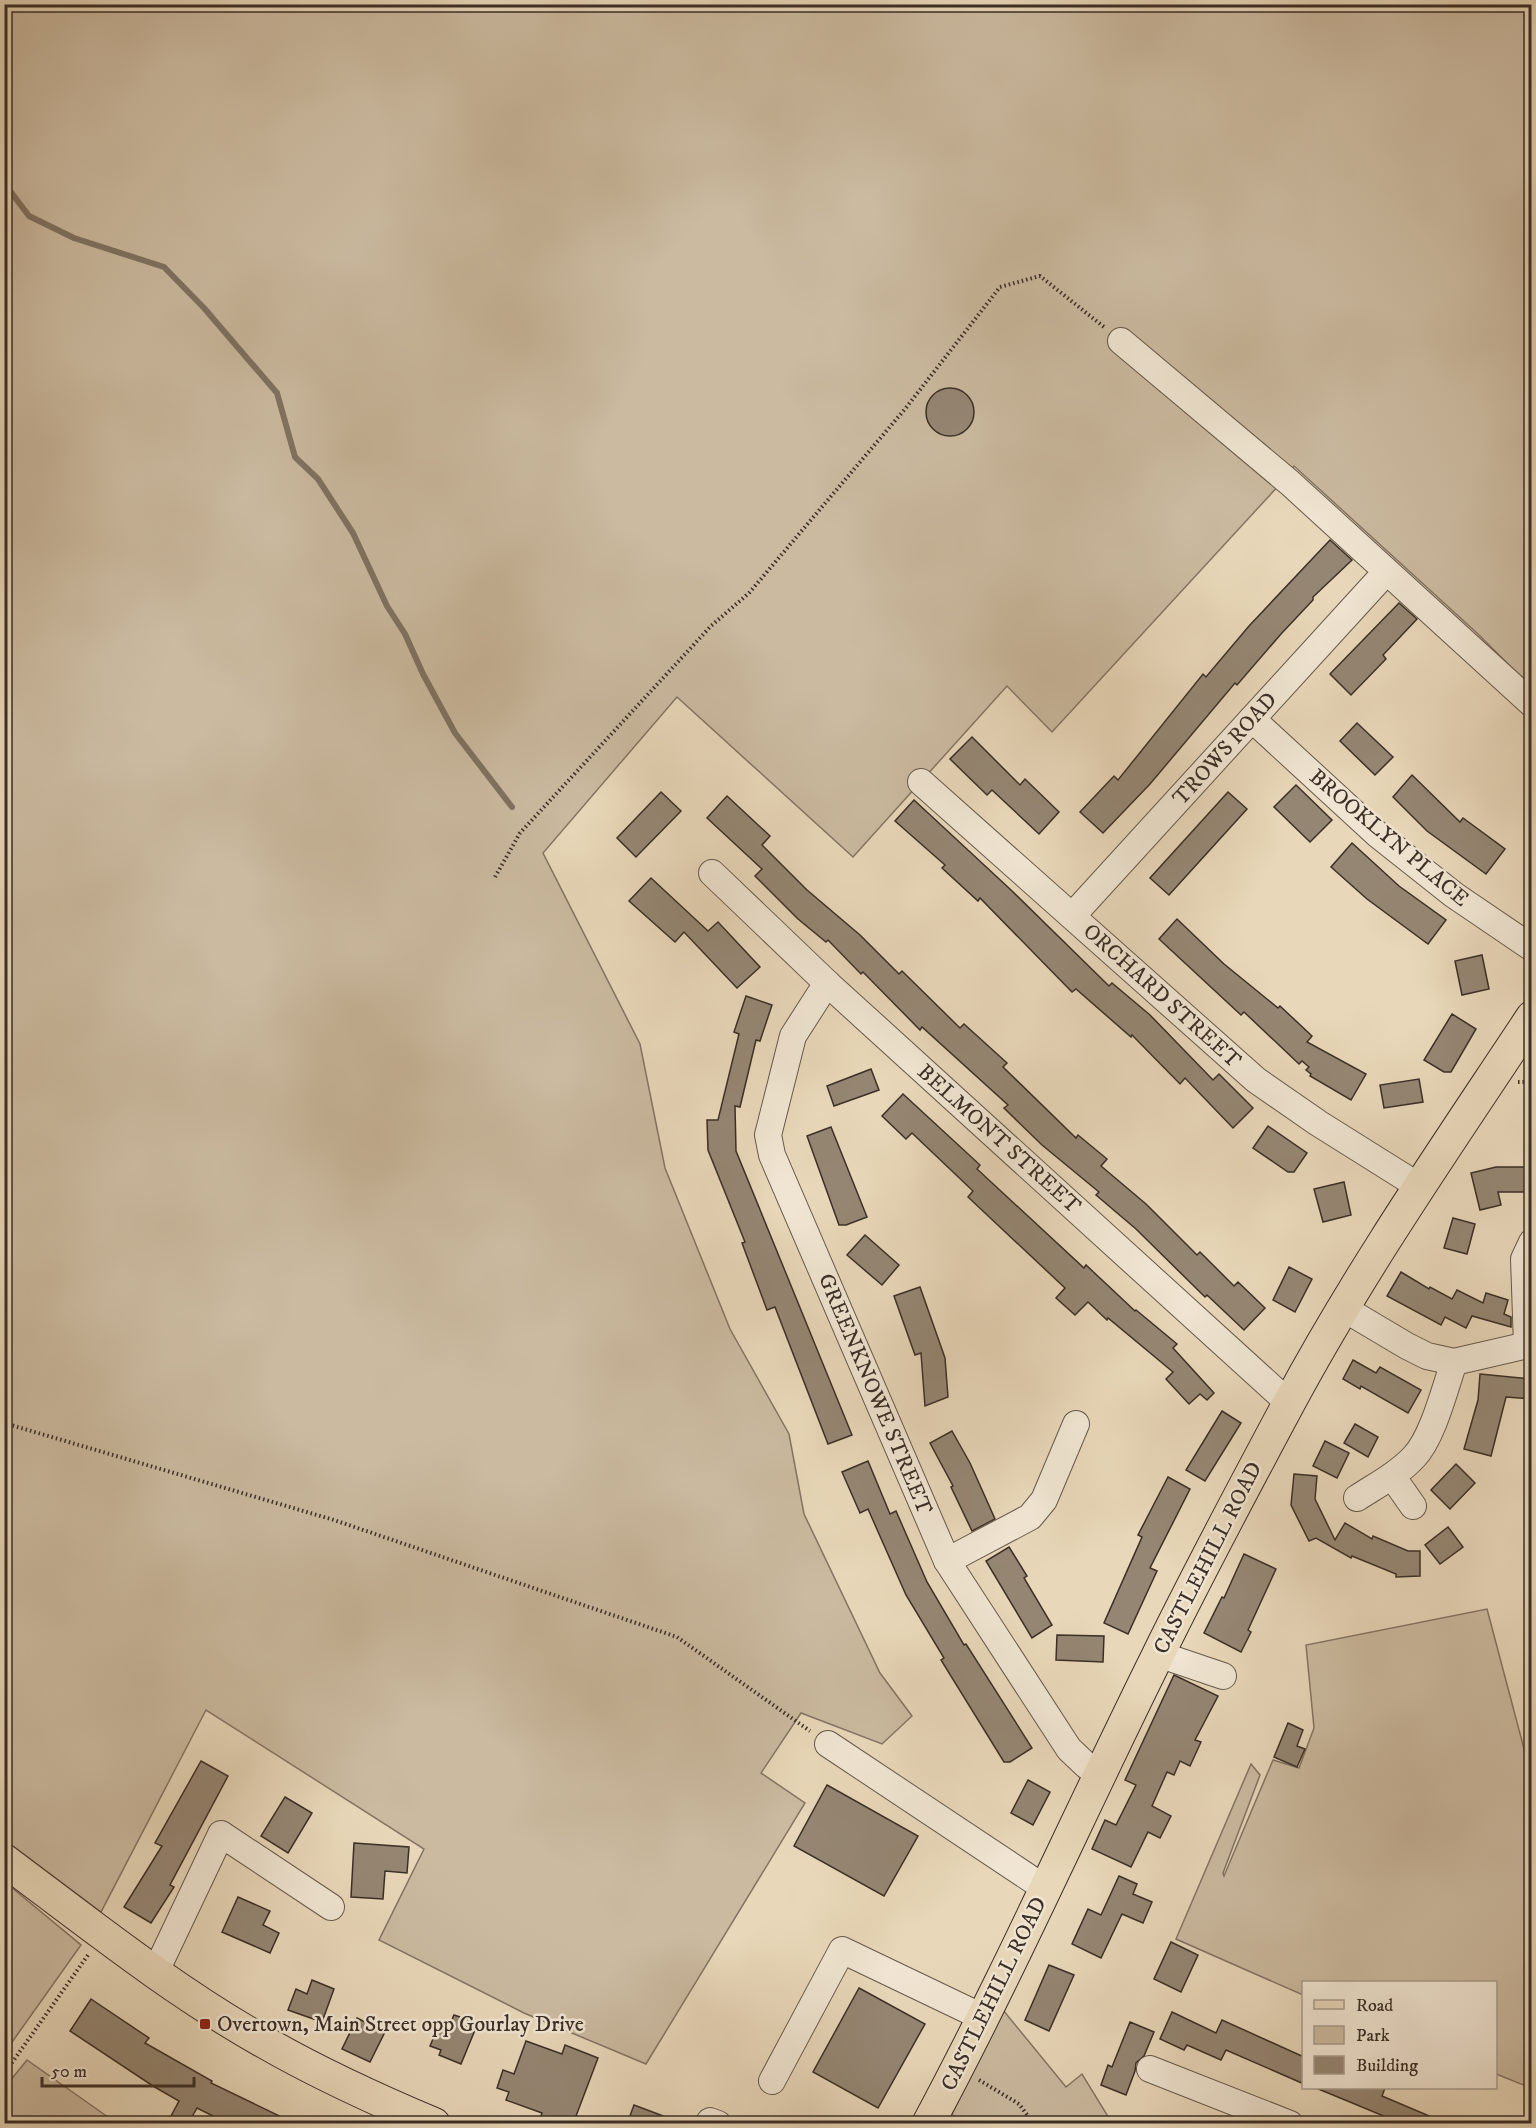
<svg xmlns="http://www.w3.org/2000/svg" width="1536" height="2128" font-family="'IM FELL DW Pica',serif">
<style>
.green{fill:#cbbaa0;stroke:#837464;stroke-width:1.5}
.lines{fill:none;stroke-linecap:round;stroke-linejoin:round}
.stream{stroke:#7f7261;stroke-width:6}
.building{fill:#958673;stroke:#3b2f27;stroke-width:1.5}
.minor-casing{stroke:#66594c;stroke-width:28}
.major-casing{stroke:#3b2f27;stroke-width:34}
.path{stroke:#3b2f27;stroke-width:4;stroke-dasharray:1.5 3;stroke-linecap:butt}
.minor{stroke:#f0e5d2;stroke-width:26}
.major{stroke:#e8d7b9;stroke-width:32}
.poi-dot{fill:#8f2418;stroke:#f0e5d2;stroke-width:2}
.labels{text-anchor:middle;dominant-baseline:central;stroke-width:5;stroke-linejoin:round;paint-order:stroke}
.street-label{font-size:22px;fill:#3b2f27;stroke:#f0e5d2}
.poi-label{font-size:22px;fill:#3b2f27;stroke:#f0e5d2;text-anchor:start}
</style>
<rect width="100%" height="100%" fill="#e8d7b9"/>
<filter id="stains"><feTurbulence type="fractalNoise" baseFrequency=".00333" numOctaves="4"/><feColorMatrix values="0 0 0 0 .2 0 0 0 0 .09 0 0 0 0 .02 0 0 0 .5 -.17"/></filter>
<radialGradient id="worn" r=".72"><stop offset=".6" stop-color="#630" stop-opacity="0"/><stop offset="1" stop-color="#630" stop-opacity=".3"/></radialGradient>
<!-- green -->
<g class="green">
<path d="M 5,5 L 1531,5 L 1531,687 L 1478,634 L 1294,466 L 1281,483 L 1052,732 L 1007,686 L 853,857 L 677,697 L 543,853 L 640,1044 L 665,1168 L 730,1329 L 789,1434 L 804,1514 L 880,1673 L 912,1716 L 882,1744 L 801,1713 L 761,1773 L 805,1803 L 646,2064 L 524,2013 L 379,1940 L 424,1849 L 206,1710 L 101,1912 L 5,1840 Z"/>
<path d="M 1487,1609 L 1531,1775 L 1531,2088 L 1496,2074 L 1496,1982 L 1304,1982 L 1303,1995 L 1176,1939 L 1251,1764 L 1260,1775 L 1223,1873 L 1224,1876 L 1273,1760 L 1299,1768 L 1314,1728 L 1306,1645 Z"/>
<path d="M 5,1882 L 81,1945 L 5,2052 Z"/>
<path d="M 1003,2010 L 1066,2087 L 1082,2074 L 1112,2123 L 960,2123 L 952,2114 Z"/>
<path d="M 27,2060 L 115,2122 L 114,2123 L 5,2123 L 5,2087 Z"/>
</g>
<g class="lines">
<!-- stream -->
<path class="stream" d="M 4,183 L 29,216 L 74,238 L 164,267 L 204,308 L 277,393 L 295,457 L 318,479 L 353,533 L 387,606 L 405,634 L 423,674 L 455,733 L 512,807"/>
</g>
<!-- building -->
<g class="building">
<circle cx="950" cy="412" r="24"/>
<path d="M 1330,540 L 1352,560 L 1313,597 L 1313,600 L 1281,634 L 1237,685 L 1235,683 L 1150,784 L 1103,833 L 1080,812 L 1114,776 L 1118,780 L 1203,674 L 1206,677 L 1249,626 Z"/>
<path d="M 1399,603 L 1417,619 L 1383,655 L 1386,659 L 1351,695 L 1330,674 Z"/>
<path d="M 1357,723 L 1393,757 L 1375,775 L 1340,741 Z"/>
<path d="M 972,737 L 1020,785 L 1025,779 L 1059,812 L 1039,834 L 992,790 L 987,795 L 950,759 Z"/>
<path d="M 1412,775 L 1460,822 L 1463,818 L 1505,849 L 1486,874 L 1427,831 L 1393,797 Z"/>
<path d="M 1296,785 L 1332,820 L 1310,842 L 1274,807 Z"/>
<path d="M 661,792 L 681,811 L 636,857 L 617,838 Z"/>
<path d="M 1228,792 L 1247,809 L 1169,895 L 1150,878 Z"/>
<path d="M 727,796 L 770,836 L 762,845 L 807,890 L 860,935 L 899,974 L 902,971 L 960,1028 L 964,1024 L 1007,1063 L 1003,1067 L 1076,1138 L 1078,1135 L 1107,1159 L 1101,1166 L 1146,1204 L 1197,1255 L 1200,1252 L 1234,1286 L 1238,1282 L 1265,1308 L 1244,1330 L 1207,1295 L 1205,1297 L 1136,1229 L 1096,1195 L 1099,1192 L 1042,1145 L 1004,1108 L 1008,1105 L 922,1027 L 920,1030 L 863,972 L 861,974 L 828,940 L 826,942 L 798,919 L 755,876 L 762,869 L 707,818 Z"/>
<path d="M 914,800 L 1011,890 L 1109,986 L 1112,983 L 1150,1015 L 1213,1080 L 1219,1074 L 1253,1108 L 1233,1128 L 1185,1078 L 1180,1084 L 1132,1035 L 1131,1037 L 1076,989 L 1072,992 L 980,898 L 978,901 L 942,868 L 945,865 L 895,821 Z"/>
<path d="M 1352,843 L 1399,886 L 1446,920 L 1428,944 L 1367,899 L 1331,867 Z"/>
<path d="M 651,878 L 708,931 L 718,922 L 760,967 L 737,988 L 684,932 L 675,942 L 629,901 Z"/>
<path d="M 1177,919 L 1224,964 L 1278,1008 L 1280,1006 L 1312,1036 L 1307,1042 L 1366,1074 L 1351,1100 L 1310,1076 L 1311,1074 L 1306,1070 L 1309,1067 L 1302,1061 L 1299,1064 L 1244,1012 L 1241,1015 L 1159,939 Z"/>
<path d="M 1482,955 L 1489,989 L 1462,995 L 1455,961 Z"/>
<path d="M 746,996 L 772,1005 L 760,1041 L 756,1040 L 740,1107 L 735,1106 L 736,1151 L 852,1435 L 828,1444 L 775,1307 L 767,1310 L 742,1243 L 745,1242 L 708,1150 L 707,1120 L 718,1120 L 739,1034 L 734,1032 Z"/>
<path d="M 1452,1014 L 1476,1029 L 1451,1072 L 1444,1072 L 1424,1060 Z"/>
<path d="M 871,1069 L 879,1090 L 834,1106 L 827,1086 Z"/>
<path d="M 1419,1079 L 1423,1102 L 1384,1108 L 1380,1085 Z"/>
<path d="M 903,1094 L 980,1165 L 977,1169 L 1084,1268 L 1086,1265 L 1135,1311 L 1136,1310 L 1177,1344 L 1173,1348 L 1214,1393 L 1207,1400 L 1200,1394 L 1189,1404 L 1166,1379 L 1173,1372 L 1108,1318 L 1107,1320 L 1088,1302 L 1075,1315 L 1056,1298 L 1065,1288 L 968,1197 L 973,1191 L 912,1133 L 906,1139 L 882,1116 Z"/>
<path d="M 1268,1126 L 1307,1153 L 1294,1172 L 1288,1172 L 1253,1148 Z"/>
<path d="M 831,1127 L 867,1217 L 846,1225 L 839,1225 L 807,1136 Z"/>
<path d="M 1496,1167 L 1532,1167 L 1532,1192 L 1498,1192 L 1501,1205 L 1480,1210 L 1471,1173 Z"/>
<path d="M 1344,1182 L 1351,1215 L 1323,1222 L 1314,1189 Z"/>
<path d="M 1453,1218 L 1475,1224 L 1467,1254 L 1444,1248 Z"/>
<path d="M 865,1235 L 899,1265 L 882,1285 L 847,1255 Z"/>
<path d="M 1289,1267 L 1312,1279 L 1295,1312 L 1273,1300 Z"/>
<path d="M 1401,1272 L 1429,1289 L 1430,1287 L 1452,1299 L 1457,1290 L 1483,1303 L 1486,1293 L 1508,1300 L 1504,1314 L 1511,1317 L 1511,1327 L 1472,1316 L 1466,1328 L 1445,1317 L 1441,1325 L 1387,1296 Z"/>
<path d="M 920,1287 L 945,1358 L 948,1397 L 925,1406 L 921,1353 L 915,1355 L 894,1296 Z"/>
<path d="M 1353,1360 L 1376,1373 L 1380,1367 L 1421,1390 L 1408,1413 L 1361,1386 L 1360,1389 L 1343,1379 Z"/>
<path d="M 1480,1374 L 1532,1379 L 1532,1399 L 1506,1397 L 1491,1456 L 1464,1449 L 1478,1400 Z"/>
<path d="M 1222,1411 L 1241,1423 L 1205,1481 L 1186,1470 Z"/>
<path d="M 1355,1424 L 1378,1437 L 1368,1457 L 1344,1443 Z"/>
<path d="M 952,1431 L 970,1463 L 995,1519 L 972,1531 L 951,1487 L 953,1486 L 930,1443 Z"/>
<path d="M 1325,1441 L 1349,1453 L 1337,1478 L 1313,1466 Z"/>
<path d="M 868,1461 L 890,1514 L 896,1511 L 927,1582 L 964,1645 L 966,1644 L 1032,1748 L 1010,1762 L 1004,1762 L 941,1660 L 944,1658 L 906,1595 L 868,1509 L 860,1513 L 842,1472 Z"/>
<path d="M 1456,1464 L 1475,1483 L 1450,1509 L 1431,1490 Z"/>
<path d="M 1294,1474 L 1317,1476 L 1315,1499 L 1335,1540 L 1345,1523 L 1372,1539 L 1373,1536 L 1408,1551 L 1420,1551 L 1420,1576 L 1396,1577 L 1396,1574 L 1352,1556 L 1351,1558 L 1316,1538 L 1309,1541 L 1291,1505 Z"/>
<path d="M 1168,1477 L 1190,1489 L 1150,1568 L 1157,1571 L 1128,1634 L 1104,1623 L 1142,1537 L 1138,1535 Z"/>
<path d="M 1448,1527 L 1463,1547 L 1440,1564 L 1425,1545 Z"/>
<path d="M 1009,1547 L 1027,1576 L 1024,1578 L 1052,1625 L 1032,1638 L 986,1561 Z"/>
<path d="M 1244,1554 L 1276,1569 L 1248,1630 L 1251,1632 L 1241,1652 L 1204,1633 L 1222,1597 L 1224,1598 Z"/>
<path d="M 1057,1635 L 1104,1636 L 1103,1662 L 1056,1660 Z"/>
<path d="M 1174,1675 L 1218,1696 L 1195,1740 L 1201,1742 L 1190,1766 L 1180,1761 L 1174,1775 L 1167,1772 L 1152,1806 L 1171,1816 L 1160,1838 L 1148,1832 L 1131,1867 L 1092,1849 L 1105,1820 L 1116,1825 L 1136,1785 L 1125,1780 Z"/>
<path d="M 1288,1723 L 1303,1730 L 1297,1746 L 1305,1749 L 1297,1767 L 1274,1757 Z"/>
<path d="M 201,1761 L 228,1776 L 170,1885 L 174,1887 L 151,1923 L 124,1907 L 162,1846 L 155,1843 Z"/>
<path d="M 1028,1780 L 1050,1792 L 1033,1825 L 1011,1813 Z"/>
<path d="M 827,1785 L 918,1836 L 884,1896 L 794,1846 Z"/>
<path d="M 285,1797 L 312,1813 L 288,1853 L 261,1836 Z"/>
<path d="M 354,1843 L 409,1847 L 407,1873 L 385,1871 L 383,1899 L 351,1897 Z"/>
<path d="M 1119,1876 L 1137,1884 L 1133,1894 L 1152,1902 L 1143,1923 L 1122,1914 L 1101,1958 L 1072,1944 L 1088,1909 L 1101,1915 Z"/>
<path d="M 238,1897 L 270,1911 L 263,1925 L 279,1933 L 270,1953 L 222,1932 Z"/>
<path d="M 1171,1942 L 1198,1955 L 1181,1992 L 1154,1979 Z"/>
<path d="M 1049,1965 L 1074,1975 L 1049,2031 L 1025,2020 Z"/>
<path d="M 312,1980 L 334,1989 L 322,2022 L 288,2010 L 296,1989 L 307,1994 Z"/>
<path d="M 859,1988 L 925,2024 L 878,2108 L 813,2072 Z"/>
<path d="M 91,1999 L 149,2038 L 145,2043 L 212,2081 L 211,2083 L 296,2124 L 229,2124 L 197,2108 L 188,2124 L 184,2124 L 171,2116 L 179,2101 L 153,2086 L 70,2031 Z"/>
<path d="M 1172,2012 L 1216,2033 L 1222,2020 L 1304,2057 L 1304,2084 L 1226,2050 L 1221,2060 L 1187,2045 L 1184,2050 L 1160,2039 Z"/>
<path d="M 454,2015 L 469,2020 L 466,2027 L 475,2030 L 461,2064 L 439,2055 L 441,2050 L 430,2046 L 440,2022 L 449,2026 Z"/>
<path d="M 357,2018 L 385,2032 L 370,2062 L 342,2049 Z"/>
<path d="M 1130,2022 L 1154,2032 L 1144,2056 L 1136,2063 L 1135,2071 L 1126,2095 L 1101,2085 L 1108,2065 L 1112,2067 Z"/>
<path d="M 526,2041 L 562,2054 L 565,2045 L 598,2058 L 573,2124 L 538,2124 L 542,2113 L 506,2100 L 509,2092 L 497,2088 L 503,2070 L 514,2074 Z"/>
<path d="M 1316,2088 L 1385,2088 L 1382,2096 L 1448,2124 L 1403,2124 Z"/>
<path d="M 634,2105 L 679,2122 L 678,2124 L 627,2124 Z"/>
</g>
<g class="lines">
<defs>
<g id="minor">
<path d="M 1121,341 L 1290,483 L 1532,704"/>
<path d="M 1252,719 L 1377,834 L 1454,895 L 1532,948"/>
<path d="M 921,782 L 1256,1080 L 1318,1123 L 1420,1187"/>
<path d="M 712,873 L 827,983 L 1280,1395 L 1290,1402"/>
<path d="M 1073,915 L 1377,582"/>
<path d="M 827,983 L 793,1036 L 768,1135 L 772,1155 L 947,1561 L 1069,1749 L 1087,1766 L 1100,1774"/>
<path d="M 1343,1308 L 1407,1346 L 1427,1356 L 1454,1362 L 1532,1344"/>
<path d="M 1527,1345 L 1524,1259 L 1532,1242"/>
<path d="M 1392,1476 L 1413,1506"/>
<path d="M 1357,1498 C 1377,1485 1398,1474 1414,1457 C 1433,1437 1445,1388 1454,1362"/>
<path d="M 947,1561 L 1030,1517 L 1044,1500 L 1076,1424"/>
<path d="M 1158,1654 L 1223,1676"/>
<path d="M 828,1744 L 1046,1889"/>
<path d="M 156,1971 L 221,1834 L 331,1907"/>
<path d="M 1150,2069 L 1290,2124"/>
<path d="M 772,2081 L 842,1950 L 982,2017"/>
<path d="M 708,2124 L 710,2121 L 718,2124"/>
</g>
<g id="major">
<path d="M 4,1860 C 87,1922 176,1993 266,2043 C 320,2074 377,2100 434,2124"/>
<path d="M 928,2124 C 1010,1971 1080,1812 1157,1657 C 1199,1571 1244,1487 1289,1403 C 1361,1269 1448,1144 1532,1017"/>
</g>
</defs>
<!-- minor casing -->
<use href="#minor" class="minor-casing"/>
<!-- major casing -->
<use href="#major" class="major-casing"/>
<!-- path -->
<g class="path">
<path d="M 495,877 L 520,833 L 711,626 L 749,593 L 905,409 L 1000,287 L 1040,276 L 1104,327"/>
<path d="M 1518,1082 L 1532,1082"/>
<path d="M 4,1423 L 334,1520 L 677,1637 L 810,1731"/>
<path d="M 4,2074 L 88,1955"/>
<path d="M 979,2080 L 1019,2104 L 1034,2124"/>
</g>
<!-- minor -->
<use href="#minor" class="minor"/>
<!-- major -->
<use href="#major" class="major"/>
</g>
<!-- markers -->
<rect class="poi-dot" x="199" y="2018" width="12" height="12" rx="3"/>
<g class="labels">
<!-- street labels -->
<g class="street-label">
<text transform="translate(1225 749) rotate(-48)">TROWS ROAD</text>
<text transform="translate(1389 838) rotate(40)">BROOKLYN PLACE</text>
<text transform="translate(1162 996) rotate(42)">ORCHARD STREET</text>
<text transform="translate(999 1139) rotate(42)">BELMONT STREET</text>
<text transform="translate(875 1394) rotate(67)">GREENKNOWE STREET</text>
<text transform="translate(1208 1558) rotate(-63)">CASTLEHILL ROAD</text>
<text transform="translate(994 1994) rotate(-64)">CASTLEHILL ROAD</text>
</g>
<!-- poi labels -->
<g class="poi-label">
<text x="217" y="2024">Overtown, Main Street opp Gourlay Drive</text>
</g>
</g>
<!-- margin -->
<rect width="1536" height="2128" fill="none" stroke="#e8d7b9" stroke-width="24"/>
<rect x="6" y="6" width="1524" height="2116" fill="none" stroke="#3b2f27" stroke-width="3"/>
<rect x="12" y="12" width="1512" height="2104" fill="none" stroke="#3b2f27" stroke-width="1.5"/>
<!-- legend -->
<rect x="1302" y="1981" width="195" height="108" fill="#f0e5d2" stroke="#a89c8e" stroke-width="1.5"/>
<rect x="1314" y="2000" width="30" height="9" fill="#e8d7b9" stroke="#a89c8e" stroke-width="1.5"/>
<text x="1356" y="2011" font-size="18" fill="#3b2f27">Road</text>
<rect x="1314" y="2026" width="30" height="18" fill="#cbbaa0" stroke="#a89c8e" stroke-width="1.5"/>
<text x="1356" y="2041" font-size="18" fill="#3b2f27">Park</text>
<rect x="1314" y="2056" width="30" height="18" fill="#958673" stroke="#a89c8e" stroke-width="1.5"/>
<text x="1356" y="2071" font-size="18" fill="#3b2f27">Building</text>
<!-- scale -->
<path d="M42 2077v9h152v-9" fill="none" stroke="#3b2f27" stroke-width="3"/>
<text x="51" y="2077" font-size="18" fill="#3b2f27" stroke="#f0e5d2" stroke-width="4.5" paint-order="stroke">50 m</text>
<rect width="100%" height="100%" filter="url(#stains)"/>
<rect width="100%" height="100%" fill="url(#worn)"/>
</svg>
